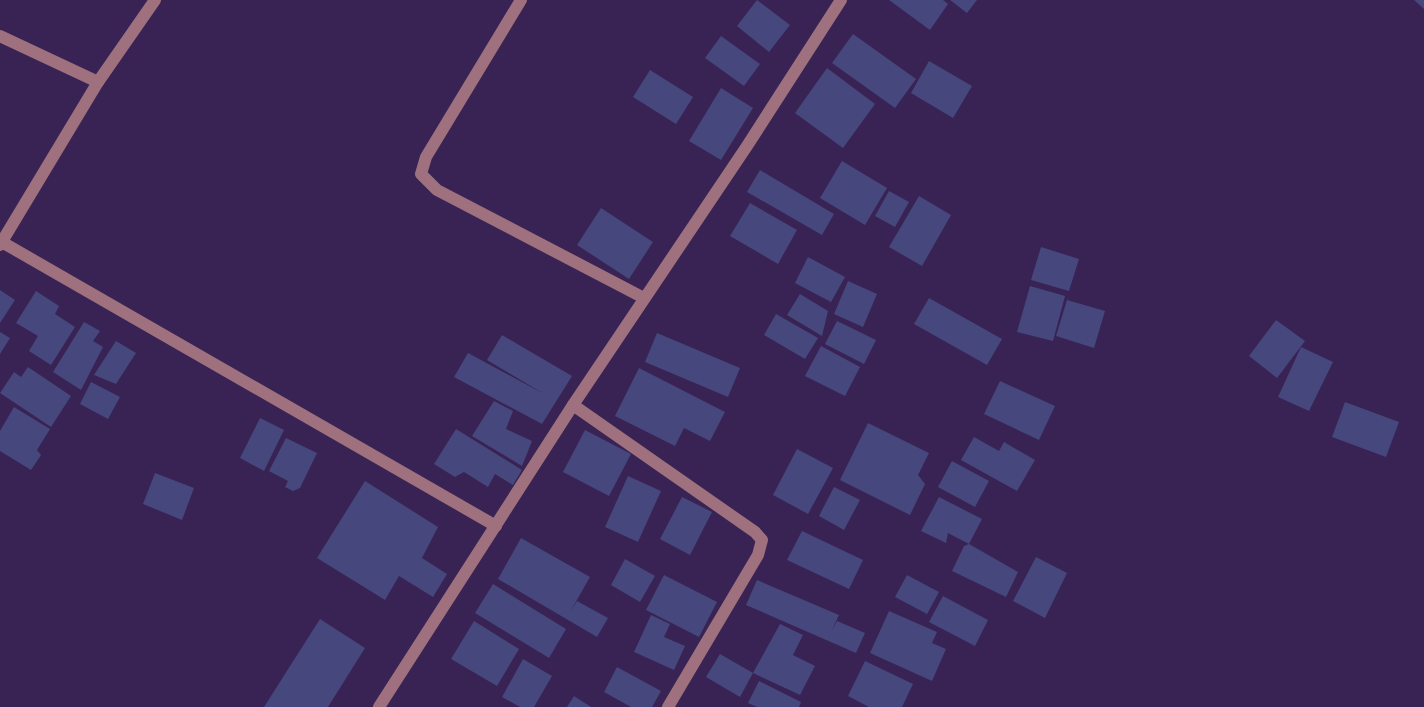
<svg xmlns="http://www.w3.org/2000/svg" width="1424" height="707" font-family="Raleway,sans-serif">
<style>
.building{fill:#46477c}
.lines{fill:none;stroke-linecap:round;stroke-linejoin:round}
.minor{stroke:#9f707d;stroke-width:12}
</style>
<rect width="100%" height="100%" fill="#382354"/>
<!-- building -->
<g class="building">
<path d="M 757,0 L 790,25 L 769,52 L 737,26 Z"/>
<path d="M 889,0 L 943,0 L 948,4 L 930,30 Z"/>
<path d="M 950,0 L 977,0 L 967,13 Z"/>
<path d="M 1414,0 L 1424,0 L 1424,9 Z"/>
<path d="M 853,34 L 916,79 L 895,108 L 832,63 Z"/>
<path d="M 721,36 L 760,64 L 744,86 L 705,58 Z"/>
<path d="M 929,61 L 972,86 L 953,118 L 911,93 Z"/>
<path d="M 827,68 L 875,104 L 843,148 L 795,113 Z"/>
<path d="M 650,70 L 693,97 L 676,124 L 633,97 Z"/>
<path d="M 721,88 L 753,108 L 721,160 L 689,141 Z"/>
<path d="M 842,161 L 887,188 L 865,225 L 820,198 Z"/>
<path d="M 760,170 L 834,214 L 822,235 L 747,192 Z"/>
<path d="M 889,191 L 909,202 L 895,227 L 875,216 Z"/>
<path d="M 919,196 L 951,215 L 922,266 L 889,247 Z"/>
<path d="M 750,203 L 797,230 L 778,264 L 730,236 Z"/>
<path d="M 601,208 L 653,242 L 629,279 L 577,245 Z"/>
<path d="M 1041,247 L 1079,259 L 1069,291 L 1031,280 Z"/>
<path d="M 808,257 L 845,277 L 831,302 L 795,283 Z"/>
<path d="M 848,281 L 877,294 L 863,327 L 834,314 Z"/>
<path d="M 1030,286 L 1065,296 L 1053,341 L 1017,332 Z"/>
<path d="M 0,290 L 15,300 L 0,323 Z"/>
<path d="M 36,291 L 59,306 L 55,314 L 75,327 L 51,365 L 29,351 L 38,336 L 16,323 Z"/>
<path d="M 800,294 L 828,311 L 822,336 L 787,315 Z"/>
<path d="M 929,298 L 1002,339 L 987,365 L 914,324 Z"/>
<path d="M 1067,300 L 1105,311 L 1094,348 L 1056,336 Z"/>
<path d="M 776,314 L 818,338 L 805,359 L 764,335 Z"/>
<path d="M 1276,320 L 1305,341 L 1277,378 L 1249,356 Z"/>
<path d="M 837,321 L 876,340 L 864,364 L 825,344 Z"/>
<path d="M 84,322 L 100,331 L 93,341 L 103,347 L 81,390 L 53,372 Z"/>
<path d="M 0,332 L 10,338 L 0,354 Z"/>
<path d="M 657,333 L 740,368 L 728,397 L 645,362 Z"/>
<path d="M 502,335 L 572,376 L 542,424 L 454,377 L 468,353 L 544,394 L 487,360 Z"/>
<path d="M 116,341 L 136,353 L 116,384 L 94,375 Z"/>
<path d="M 821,346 L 860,367 L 845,396 L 805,376 Z"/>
<path d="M 1301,347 L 1333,362 L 1309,411 L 1278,397 Z"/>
<path d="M 28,367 L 71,396 L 51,427 L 0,393 L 14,372 L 21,377 Z"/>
<path d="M 639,368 L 725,412 L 710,441 L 684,428 L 675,446 L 615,416 Z"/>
<path d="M 1000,381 L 1055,406 L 1039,440 L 984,414 Z"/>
<path d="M 91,382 L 120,397 L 108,419 L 80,404 Z"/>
<path d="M 494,401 L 513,411 L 506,429 L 532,441 L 522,466 L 472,436 Z"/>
<path d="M 1345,402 L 1399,422 L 1386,457 L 1332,437 Z"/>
<path d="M 14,407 L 50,429 L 37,450 L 41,455 L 31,470 L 0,451 L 0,431 Z"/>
<path d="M 260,418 L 284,430 L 264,471 L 240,458 Z"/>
<path d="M 868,423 L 929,453 L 918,475 L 925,484 L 910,515 L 840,480 Z"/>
<path d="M 456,429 L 522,470 L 513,485 L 495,474 L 488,487 L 464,472 L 455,477 L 434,464 Z"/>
<path d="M 585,430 L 631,454 L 609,496 L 563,472 Z"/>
<path d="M 974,437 L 999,451 L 1004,442 L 1035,460 L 1017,491 L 961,460 Z"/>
<path d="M 286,438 L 317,453 L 300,488 L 293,491 L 285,487 L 288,481 L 269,471 Z"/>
<path d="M 797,449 L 833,468 L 808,514 L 773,495 Z"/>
<path d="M 952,461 L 989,481 L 975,507 L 938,487 Z"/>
<path d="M 155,473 L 194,488 L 182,520 L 143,504 Z"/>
<path d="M 628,476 L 661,491 L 638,542 L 605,527 Z"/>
<path d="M 365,481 L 438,527 L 422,558 L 447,574 L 433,597 L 399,576 L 385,600 L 317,558 Z"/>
<path d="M 834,487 L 860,500 L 844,530 L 819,516 Z"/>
<path d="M 682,497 L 712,512 L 690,555 L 660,539 Z"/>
<path d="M 939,497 L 982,519 L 969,544 L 948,533 L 946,543 L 921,531 Z"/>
<path d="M 802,531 L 863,560 L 849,589 L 787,560 Z"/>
<path d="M 521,538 L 590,577 L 570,612 L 577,601 L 608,618 L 597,637 L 498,579 Z"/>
<path d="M 969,544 L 1018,572 L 1006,597 L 952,571 L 964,546 Z"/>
<path d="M 1036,557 L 1067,573 L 1045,618 L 1013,601 Z"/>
<path d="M 625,559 L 655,576 L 640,602 L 611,585 Z"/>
<path d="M 664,575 L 717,602 L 699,637 L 646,610 Z"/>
<path d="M 907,575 L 939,592 L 927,614 L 895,597 Z"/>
<path d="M 757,580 L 839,615 L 831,632 L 837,621 L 865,633 L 856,653 L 746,605 Z"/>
<path d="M 493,584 L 566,629 L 549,658 L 475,613 Z"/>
<path d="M 943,596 L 988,620 L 975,646 L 929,622 Z"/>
<path d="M 889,611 L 937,632 L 932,643 L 946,649 L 932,681 L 870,653 Z"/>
<path d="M 651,615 L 670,624 L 664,637 L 685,646 L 674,670 L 634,652 Z"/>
<path d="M 320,619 L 365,648 L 328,707 L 264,707 Z"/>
<path d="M 474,621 L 519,649 L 497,686 L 451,659 Z"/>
<path d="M 780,624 L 803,635 L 793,655 L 815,666 L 800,695 L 753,673 Z"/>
<path d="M 720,654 L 753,673 L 740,697 L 706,677 Z"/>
<path d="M 523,659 L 552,676 L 534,707 L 520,707 L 502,697 Z"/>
<path d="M 865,661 L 913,684 L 902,707 L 869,707 L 848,696 Z"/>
<path d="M 617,667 L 661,691 L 652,707 L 631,707 L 604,692 Z"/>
<path d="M 759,681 L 801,702 L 799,707 L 757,707 L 748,703 Z"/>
<path d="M 574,696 L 591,707 L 567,707 Z"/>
</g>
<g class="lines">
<!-- minor -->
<g class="minor">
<path d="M 521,0 L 426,157 L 421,174 L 437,190 L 644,298"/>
<path d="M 0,36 L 98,82 L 0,245"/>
<path d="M 98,82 L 155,0"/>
<path d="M 0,241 L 496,526"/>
<path d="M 573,405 L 755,532 L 762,540 L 758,555 L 668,707"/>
<path d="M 379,707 L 573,405 L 747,146 L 841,0"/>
</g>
</g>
</svg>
